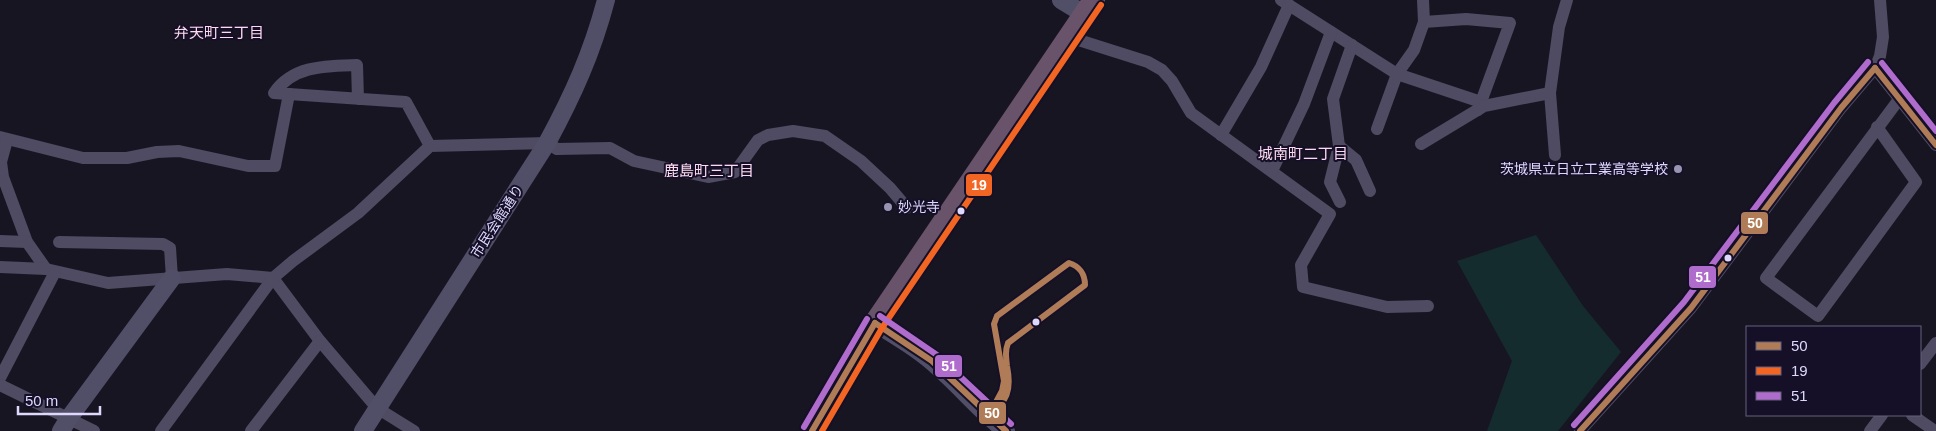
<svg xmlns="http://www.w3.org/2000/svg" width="1936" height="431" font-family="Arial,'Noto Sans JP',sans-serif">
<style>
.green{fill:#152c2e}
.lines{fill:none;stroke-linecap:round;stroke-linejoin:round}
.street{stroke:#4e4b62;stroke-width:12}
.secondary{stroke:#514e68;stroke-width:18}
.highway{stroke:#68536a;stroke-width:22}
.bus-1-casing{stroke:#151027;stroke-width:10}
.bus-2-casing{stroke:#151027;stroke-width:10}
.bus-3-casing{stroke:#151027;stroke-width:10}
.bus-1{stroke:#b07c57;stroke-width:6}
.bus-2{stroke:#f26522;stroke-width:6}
.bus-3{stroke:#b06ccc;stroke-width:6}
.poi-dot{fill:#9994b0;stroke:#151027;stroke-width:2}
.bus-dot{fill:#ded8fd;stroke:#151027;stroke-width:2}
.labels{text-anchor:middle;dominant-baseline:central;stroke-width:4;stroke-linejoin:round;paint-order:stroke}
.poi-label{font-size:14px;fill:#ded8fd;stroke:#151027;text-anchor:end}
.street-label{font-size:14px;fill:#ded8fd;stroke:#151027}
.neighbourhood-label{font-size:15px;fill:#fddaef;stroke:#151027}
.line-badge{stroke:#151027;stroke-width:2}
.badge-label{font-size:14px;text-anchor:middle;font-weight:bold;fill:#fff}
</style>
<rect width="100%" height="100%" fill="#181522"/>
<!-- green -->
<path class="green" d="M 1536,235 L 1583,306 L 1621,352 L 1558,431 L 1487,431 L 1512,361 L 1457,261 Z"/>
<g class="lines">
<!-- street -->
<g class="street">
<path d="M 1281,0 L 1397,74 L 1377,129"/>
<path d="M 1423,0 L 1424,22"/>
<path d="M 1069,37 L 1148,62 L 1162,70 L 1172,81 L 1191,113 L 1330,214 L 1301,265 L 1303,287 L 1387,307 L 1428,306"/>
<path d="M 1875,68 L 1936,145"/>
<path d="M 358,99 L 357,65 C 326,66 293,65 274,93 L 406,102 L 430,146"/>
<path d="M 1478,110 L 1481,102 L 1510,23 L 1466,19 L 1424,22 L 1414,50 L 1397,74 L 1481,102"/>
<path d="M 1877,127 L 1916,182 L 1818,316 L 1766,278 L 1900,98"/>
<path d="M 1221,135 L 1261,67 L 1289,5"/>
<path d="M 0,137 L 83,158 L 127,158 L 157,152 L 179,151 L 248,166 L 275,166 L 289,94"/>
<path d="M 7,140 L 1,162 L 3,177 L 27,242 L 46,269"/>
<path d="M 1421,144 L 1484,106 L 1550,93"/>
<path d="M 1339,146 L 1356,160 L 1370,191"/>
<path d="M 1555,155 L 1550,93 L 1559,27 L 1567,0"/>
<path d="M 1272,171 L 1304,104 L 1331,32"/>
<path d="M 1340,202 L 1330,182 L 1339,146 L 1333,99 L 1352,45"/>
<path d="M 0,241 L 27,242"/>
<path d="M 59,242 L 163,244 L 170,248 L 172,278"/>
<path d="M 0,267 L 46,269 L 108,283 L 227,274 L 273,278 L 320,341 L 377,408 L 414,431"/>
<path d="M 1920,364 L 1936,343"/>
<path d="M 0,378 L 55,272"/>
<path d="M 0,385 L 94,431"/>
<path d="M 1912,415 L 1935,431"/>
<path d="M 161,431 L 273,278 L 293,261 L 358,213 L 430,146 L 547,143 L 557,149 L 610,148 L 634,161 L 708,177 L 735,172 L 758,140 L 768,135 L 793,131 L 825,136 L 861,161 L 890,188 L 907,208"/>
<path d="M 251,431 L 320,341"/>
<path d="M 1580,431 L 1691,308 L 1841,108 L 1875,68 L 1880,56 L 1883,37 L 1880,0"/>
<path d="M 1870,431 L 1882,415"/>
</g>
<!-- secondary -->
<g class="secondary">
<path d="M 1061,0 L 1084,14"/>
<path d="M 875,323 C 897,337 920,350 939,368 C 962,388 981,412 1006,431"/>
<path d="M 61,431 L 69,418 L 172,278"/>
<path d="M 363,431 L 547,143 C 573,95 592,53 606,0"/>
</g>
<!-- highway -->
<path class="highway" d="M 812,431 L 875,323 L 1094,0"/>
<defs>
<g id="bus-1">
<path d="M 1875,68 L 1936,145"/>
<path d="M 1069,263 C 1079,266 1085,274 1085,285 L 1008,343 C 1005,351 1006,357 1007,366 C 1012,391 1007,401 988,417 L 1002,391 L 1004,381 L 994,324 L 997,316 Z"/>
<path d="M 875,323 L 932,361 L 1006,431"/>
<path d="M 812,431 L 875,323"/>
<path d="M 1580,431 L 1691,308 L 1841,108 L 1875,68"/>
</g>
<path id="bus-2" d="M 822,431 L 882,328 L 1101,5"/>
<g id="bus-3">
<path d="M 1882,63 L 1936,131"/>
<path d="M 880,316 L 937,355 L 1011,424"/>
<path d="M 1574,425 L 1684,302 L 1834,103 L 1868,62"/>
<path d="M 804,427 L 867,319"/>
</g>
</defs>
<!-- bus-1 casing -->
<use href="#bus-1" class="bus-1-casing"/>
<!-- bus-2 casing -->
<use href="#bus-2" class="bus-2-casing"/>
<!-- bus-3 casing -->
<use href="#bus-3" class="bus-3-casing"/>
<!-- bus-1 -->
<use href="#bus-1" class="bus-1"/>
<!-- bus-2 -->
<use href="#bus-2" class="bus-2"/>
<!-- bus-3 -->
<use href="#bus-3" class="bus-3"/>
</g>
<!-- markers -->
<g class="poi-dot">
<circle cx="1678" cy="169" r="5"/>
<circle cx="888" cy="207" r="5"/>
</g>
<g class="bus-dot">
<circle cx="961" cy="211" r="4.5"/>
<circle cx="1728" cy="258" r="4.5"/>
<circle cx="1036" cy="322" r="4.5"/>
</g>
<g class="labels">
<!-- poi labels -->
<g class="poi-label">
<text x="1668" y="169">茨城県立日立工業高等学校</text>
<text x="898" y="207" text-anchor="start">妙光寺</text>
</g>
<!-- street labels -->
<g class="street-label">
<text transform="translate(497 221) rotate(-57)">市民会館通り</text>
</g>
<!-- neighbourhood labels -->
<g class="neighbourhood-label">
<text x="219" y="32">弁天町三丁目</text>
<text x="1303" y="153">城南町二丁目</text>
<text x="709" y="170">鹿島町三丁目</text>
</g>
</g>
<g class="line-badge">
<rect x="965" y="173" width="28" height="24" rx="5" fill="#f26522"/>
<rect x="1740" y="211" width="29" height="24" rx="5" fill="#b07c57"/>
<rect x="1688" y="265" width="29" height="24" rx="5" fill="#b06ccc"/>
<rect x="934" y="354" width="29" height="24" rx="5" fill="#b06ccc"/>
<rect x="978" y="401" width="29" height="24" rx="5" fill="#b07c57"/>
</g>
<g class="badge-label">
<text x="979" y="190">19</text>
<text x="1755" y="228">50</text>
<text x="1703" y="282">51</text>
<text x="949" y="371">51</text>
<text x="992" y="418">50</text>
</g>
<!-- legend -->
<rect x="1746" y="326" width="175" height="90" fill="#151027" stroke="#65607d"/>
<rect x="1756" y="342" width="25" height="8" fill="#b07c57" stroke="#65607d"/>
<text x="1791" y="351" font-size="15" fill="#ded8fd">50</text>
<rect x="1756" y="367" width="25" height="8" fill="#f26522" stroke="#65607d"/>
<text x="1791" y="376" font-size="15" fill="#ded8fd">19</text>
<rect x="1756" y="392" width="25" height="8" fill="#b06ccc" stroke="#65607d"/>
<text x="1791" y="401" font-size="15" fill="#ded8fd">51</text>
<!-- scale -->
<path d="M18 406v8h82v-8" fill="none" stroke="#ded8fd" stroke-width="2.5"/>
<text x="25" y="406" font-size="15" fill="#ded8fd" stroke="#151027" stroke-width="4" paint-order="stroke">50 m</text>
</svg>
